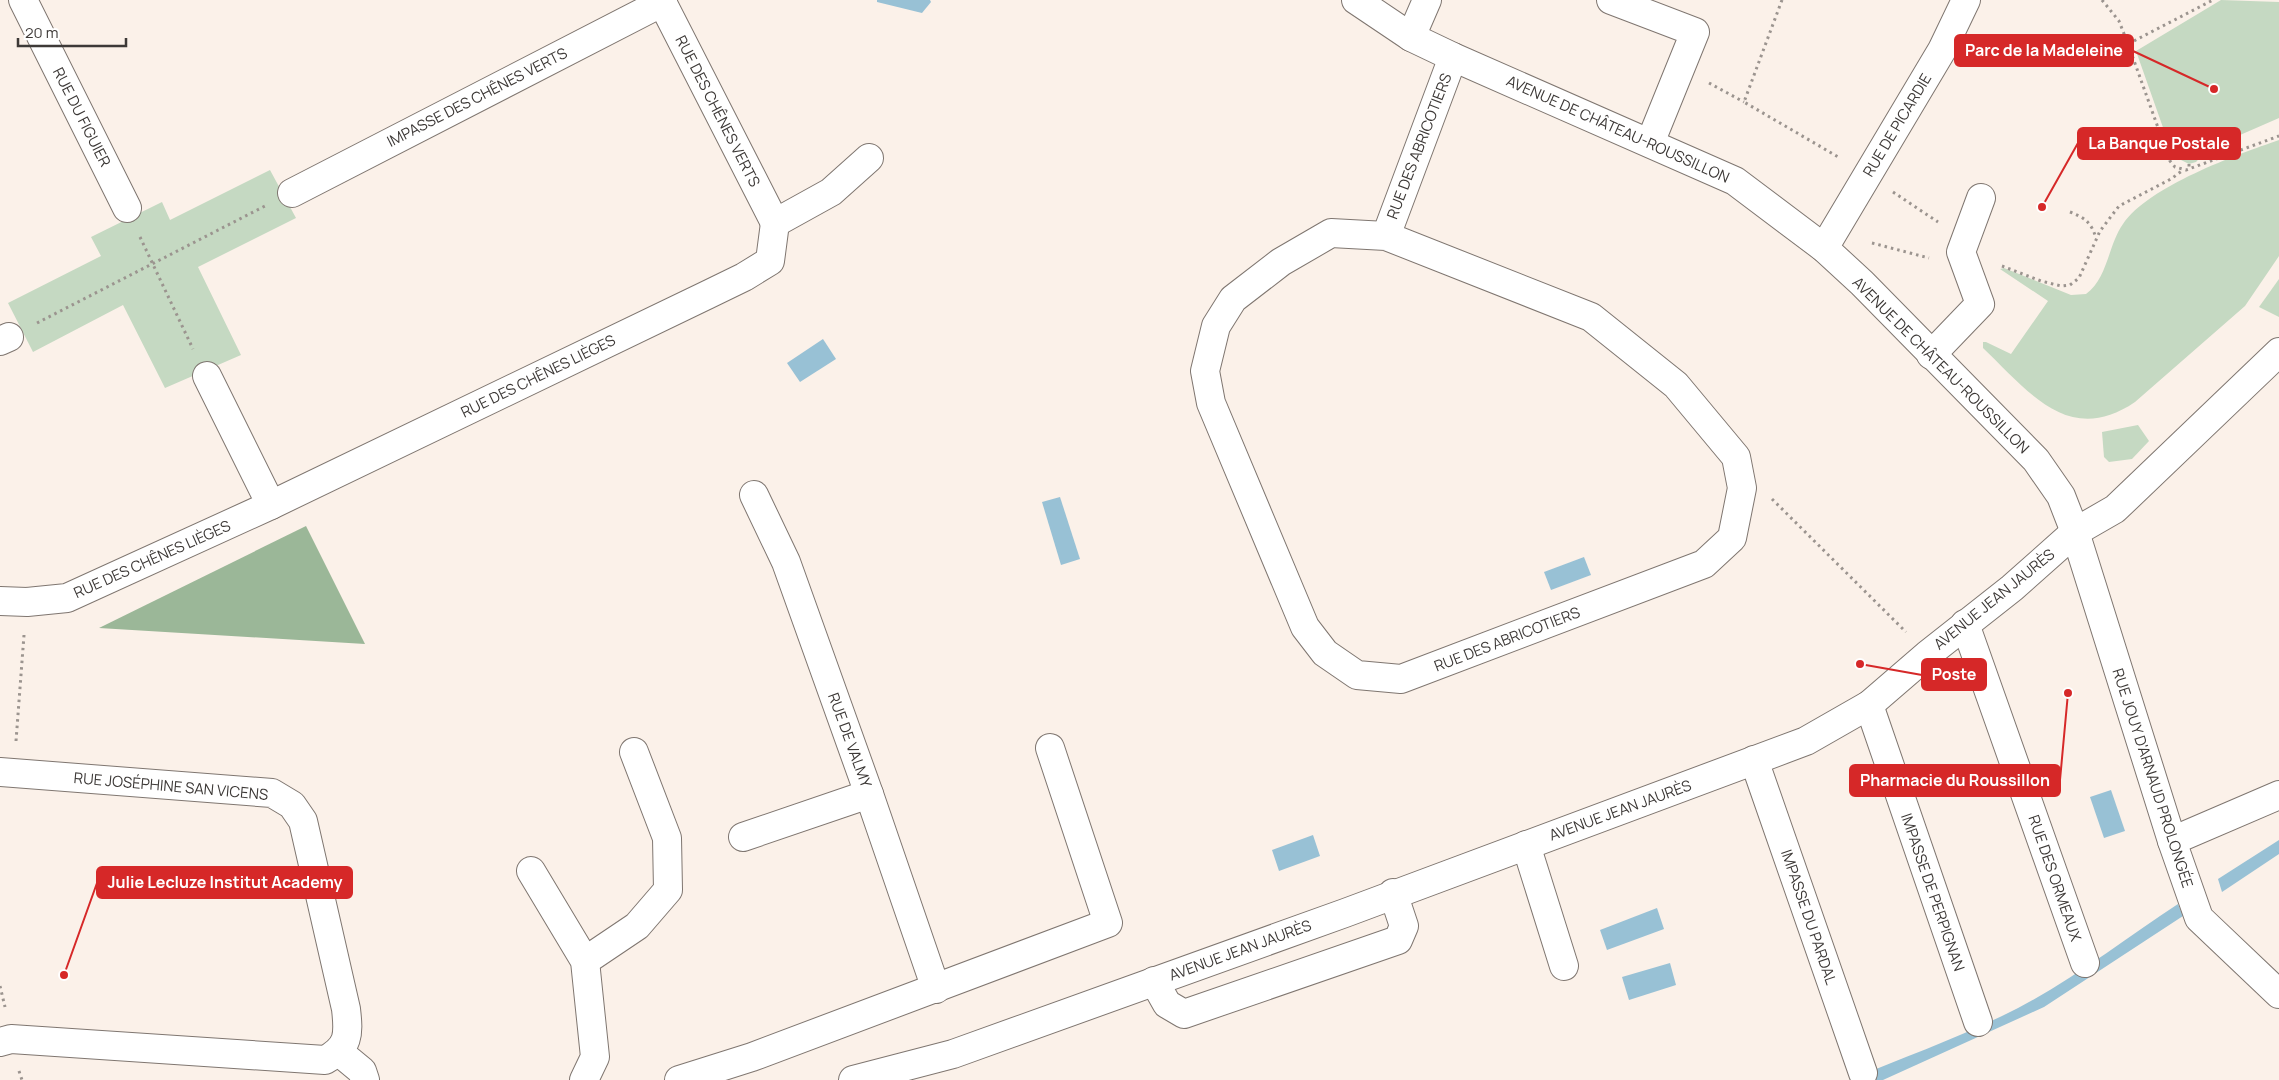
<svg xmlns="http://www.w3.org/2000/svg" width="2279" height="1080" font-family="Manrope,sans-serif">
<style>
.green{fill:#c5d9c2}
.forest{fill:#9bb798}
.water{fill:#98c1d5}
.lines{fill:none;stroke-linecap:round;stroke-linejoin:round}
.minor-casing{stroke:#7f7670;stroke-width:30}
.path{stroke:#9b948f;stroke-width:3;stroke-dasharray:2.5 4;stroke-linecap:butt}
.minor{stroke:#fff;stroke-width:28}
.labels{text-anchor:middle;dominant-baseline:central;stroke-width:5;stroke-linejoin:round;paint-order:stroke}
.street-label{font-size:15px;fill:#3d3937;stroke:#fff}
.leader{fill:none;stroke:#d62828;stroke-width:2}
.callout-dot{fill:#d62828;stroke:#fff;stroke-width:2}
.callout{fill:#d62828;stroke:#d62828;stroke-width:2}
.callout-label{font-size:16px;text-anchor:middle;font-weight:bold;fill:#fff}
</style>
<rect width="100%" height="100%" fill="#fbf1e9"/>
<!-- green -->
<g class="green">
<path d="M 2221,0 L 2279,2 L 2279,118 L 2208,149 L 2196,162 L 2189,164 L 2177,158 L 2172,153 L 2136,51 Z"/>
<path d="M 2279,140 L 2279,256 L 2245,306 L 2135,402 C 2069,447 2029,392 1983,348 L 1983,342 L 1986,342 L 2011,354 L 2048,301 L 2000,269 L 2004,268 L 2071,295 L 2086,294 C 2108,278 2108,245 2123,224 C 2149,186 2236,155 2279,140 Z"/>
<path d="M 270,170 L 296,218 L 198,267 L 241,355 L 165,388 L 123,305 L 33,352 L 8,303 L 101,256 L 91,237 L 162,202 L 170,220 Z"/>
<path d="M 2279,279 L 2279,317 L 2259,307 Z"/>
<path d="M 2138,425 L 2149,441 L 2132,459 L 2109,462 L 2104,457 L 2102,432 Z"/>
</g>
<!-- forest -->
<path class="forest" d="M 306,526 L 365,644 L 99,628 Z"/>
<!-- water -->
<g class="water">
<path d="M 877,0 L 930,0 L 931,2 L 922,13 L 877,2 Z"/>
<path d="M 823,339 L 836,359 L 800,382 L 787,363 Z"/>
<path d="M 1060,497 L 1080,559 L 1061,565 L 1042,502 Z"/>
<path d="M 1584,557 L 1591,575 L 1551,590 L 1544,572 Z"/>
<path d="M 2111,790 L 2125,831 L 2104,838 L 2090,797 Z"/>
<path d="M 1313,835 L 1320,856 L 1279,871 L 1272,850 Z"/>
<path d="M 2279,840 L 2279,854 L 2222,892 L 2218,879 Z"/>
<path d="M 2178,904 L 2183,916 L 2044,1007 L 1883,1080 L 1849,1080 C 1900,1059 1952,1040 2002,1016 C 2063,987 2122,941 2178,904 Z"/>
<path d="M 1657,908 L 1664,929 L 1607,950 L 1600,930 Z"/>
<path d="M 1670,963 L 1676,985 L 1629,1000 L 1622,977 Z"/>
</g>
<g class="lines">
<defs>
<g id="minor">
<path d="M 23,0 L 127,208"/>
<path d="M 661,0 L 775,223"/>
<path d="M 1356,0 L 1411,37 L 1453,57 L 1735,181 L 1824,248 L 1862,283 L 2036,460 L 2061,496 L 2075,532 L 2172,841 L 2199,918 L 2279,994"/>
<path d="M 1611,0 L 1695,32 L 1650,143"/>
<path d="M 1411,37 L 1427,0"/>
<path d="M 292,193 L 663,2"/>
<path d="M 775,223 L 831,192 L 869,158"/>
<path d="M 1386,236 L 1591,317 L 1676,385 L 1736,457 L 1742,488 L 1732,538 L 1704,564 L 1401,679 L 1357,675 L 1325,653 L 1305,627 L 1211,403 L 1205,371 L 1216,326 L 1233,299 L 1281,262 L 1331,233 L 1386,236 L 1453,57"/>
<path d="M 1824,248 L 1942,50 L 1966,0"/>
<path d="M 0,341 L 9,337"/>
<path d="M 1931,355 L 1980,304 L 1961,252 L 1981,198"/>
<path d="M 207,376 L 271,505"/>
<path d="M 754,495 L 786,562 L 869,794 L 936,989"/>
<path d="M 0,601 L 27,602 L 67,598 L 271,505 L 707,295 L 744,277 L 770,261 L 775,223"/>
<path d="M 1965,624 L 2085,963"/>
<path d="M 1869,705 L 1978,1022"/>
<path d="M 1754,760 L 1863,1073"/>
<path d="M 0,772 L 272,793 L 292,805 L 303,821 L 346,1009 C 349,1035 349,1047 325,1060 L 11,1039 L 0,1042"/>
<path d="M 743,837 L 869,794"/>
<path d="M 2172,841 L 2279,795"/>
<path d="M 1526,845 L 1564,966"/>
<path d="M 531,871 L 585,961 L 595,1057 L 584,1080"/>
<path d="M 585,961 L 637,926 L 668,890 L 667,838 L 634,752"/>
<path d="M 1154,981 L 1167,1004 L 1184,1014 L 1398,940 L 1404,926 L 1393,893"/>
<path d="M 339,1052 L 362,1071 L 365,1080"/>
<path d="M 679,1080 L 752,1057 L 1108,923 L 1050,748"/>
<path d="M 853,1080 L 953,1054 L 1345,913 L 1806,741 L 1869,705 L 1927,655 L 2012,588 L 2075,532 L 2115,509 L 2279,352"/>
</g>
</defs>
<!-- minor casing -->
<use href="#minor" class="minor-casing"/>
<!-- path -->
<g class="path">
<path d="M 1782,0 L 1744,102 L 1840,158"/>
<path d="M 2102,0 L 2119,21 L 2128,44 L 2213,0"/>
<path d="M 2128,44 L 2170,161 L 2175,167 L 2186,170 L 2279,136"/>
<path d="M 1709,83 L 1744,102"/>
<path d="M 2189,164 L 2189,169"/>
<path d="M 1893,192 L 1938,222"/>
<path d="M 2070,212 C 2085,218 2091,222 2096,238"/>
<path d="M 140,237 L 193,349"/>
<path d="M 1872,243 L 1929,258"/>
<path d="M 2002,266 L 2041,281 L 2061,286 L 2070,285 L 2079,278 L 2100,231 L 2119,206 L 2171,179 L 2183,170"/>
<path d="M 37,323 L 265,206"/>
<path d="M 1772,499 L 1906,632"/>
<path d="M 16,741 L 24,635"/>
<path d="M 0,986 L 5,1007"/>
<path d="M 19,1071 L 22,1080"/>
</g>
<!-- minor -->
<use href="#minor" class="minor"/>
</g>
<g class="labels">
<!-- street labels -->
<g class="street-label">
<text transform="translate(477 97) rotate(-27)">IMPASSE DES CHÊNES VERTS</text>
<text transform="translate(718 111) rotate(63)">RUE DES CHÊNES VERTS</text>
<text transform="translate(82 117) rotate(63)">RUE DU FIGUIER</text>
<text transform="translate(1897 125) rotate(-59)">RUE DE PICARDIE</text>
<text transform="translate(1618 129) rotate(24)">AVENUE DE CHÂTEAU-ROUSSILLON</text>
<text transform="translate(1419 146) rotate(-69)">RUE DES ABRICOTIERS</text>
<text transform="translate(1941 365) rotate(45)">AVENUE DE CHÂTEAU-ROUSSILLON</text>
<text transform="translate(538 376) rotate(-26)">RUE DES CHÊNES LIÈGES</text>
<text transform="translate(152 559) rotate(-24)">RUE DES CHÊNES LIÈGES</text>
<text transform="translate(1994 599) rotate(-39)">AVENUE JEAN JAURÈS</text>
<text transform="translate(1507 639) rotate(-21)">RUE DES ABRICOTIERS</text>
<text transform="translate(850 740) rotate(70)">RUE DE VALMY</text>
<text transform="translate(2153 778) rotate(72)">RUE JOUY D'ARNAUD PROLONGÉE</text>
<text transform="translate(171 786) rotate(5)">RUE JOSÉPHINE SAN VICENS</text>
<text transform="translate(1620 810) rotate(-20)">AVENUE JEAN JAURÈS</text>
<text transform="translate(2055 878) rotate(71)">RUE DES ORMEAUX</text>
<text transform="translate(1933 892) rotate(71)">IMPASSE DE PERPIGNAN</text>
<text transform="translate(1809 917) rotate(71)">IMPASSE DU PARDAL</text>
<text transform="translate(1240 950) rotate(-20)">AVENUE JEAN JAURÈS</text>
</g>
</g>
<!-- callouts -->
<path class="leader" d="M2214 89L2133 51M2042 207L2078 143M1860 664L1922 675M2068 693L2060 780M64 975L97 883"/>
<g class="callout-dot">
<circle cx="2214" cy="89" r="5"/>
<circle cx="2042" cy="207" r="5"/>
<circle cx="1860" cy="664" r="5"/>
<circle cx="2068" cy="693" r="5"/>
<circle cx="64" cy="975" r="5"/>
</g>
<g class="callout">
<rect x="1955" y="35" width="178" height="31" rx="5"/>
<rect x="2078" y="128" width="162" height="31" rx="5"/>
<rect x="1922" y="659" width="64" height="31" rx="5"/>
<rect x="1850" y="765" width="210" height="31" rx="5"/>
<rect x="97" y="867" width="255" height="31" rx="5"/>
</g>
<g class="callout-label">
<text x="2044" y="56">Parc de la Madeleine</text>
<text x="2159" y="149">La Banque Postale</text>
<text x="1954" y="680">Poste</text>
<text x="1955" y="786">Pharmacie du Roussillon</text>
<text x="225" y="888">Julie Lecluze Institut Academy</text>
</g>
<!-- scale -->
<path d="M18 38v8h108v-8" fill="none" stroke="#3d3937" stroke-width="2.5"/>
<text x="25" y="38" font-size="15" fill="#3d3937" stroke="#ffffff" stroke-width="4" paint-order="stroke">20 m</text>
</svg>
